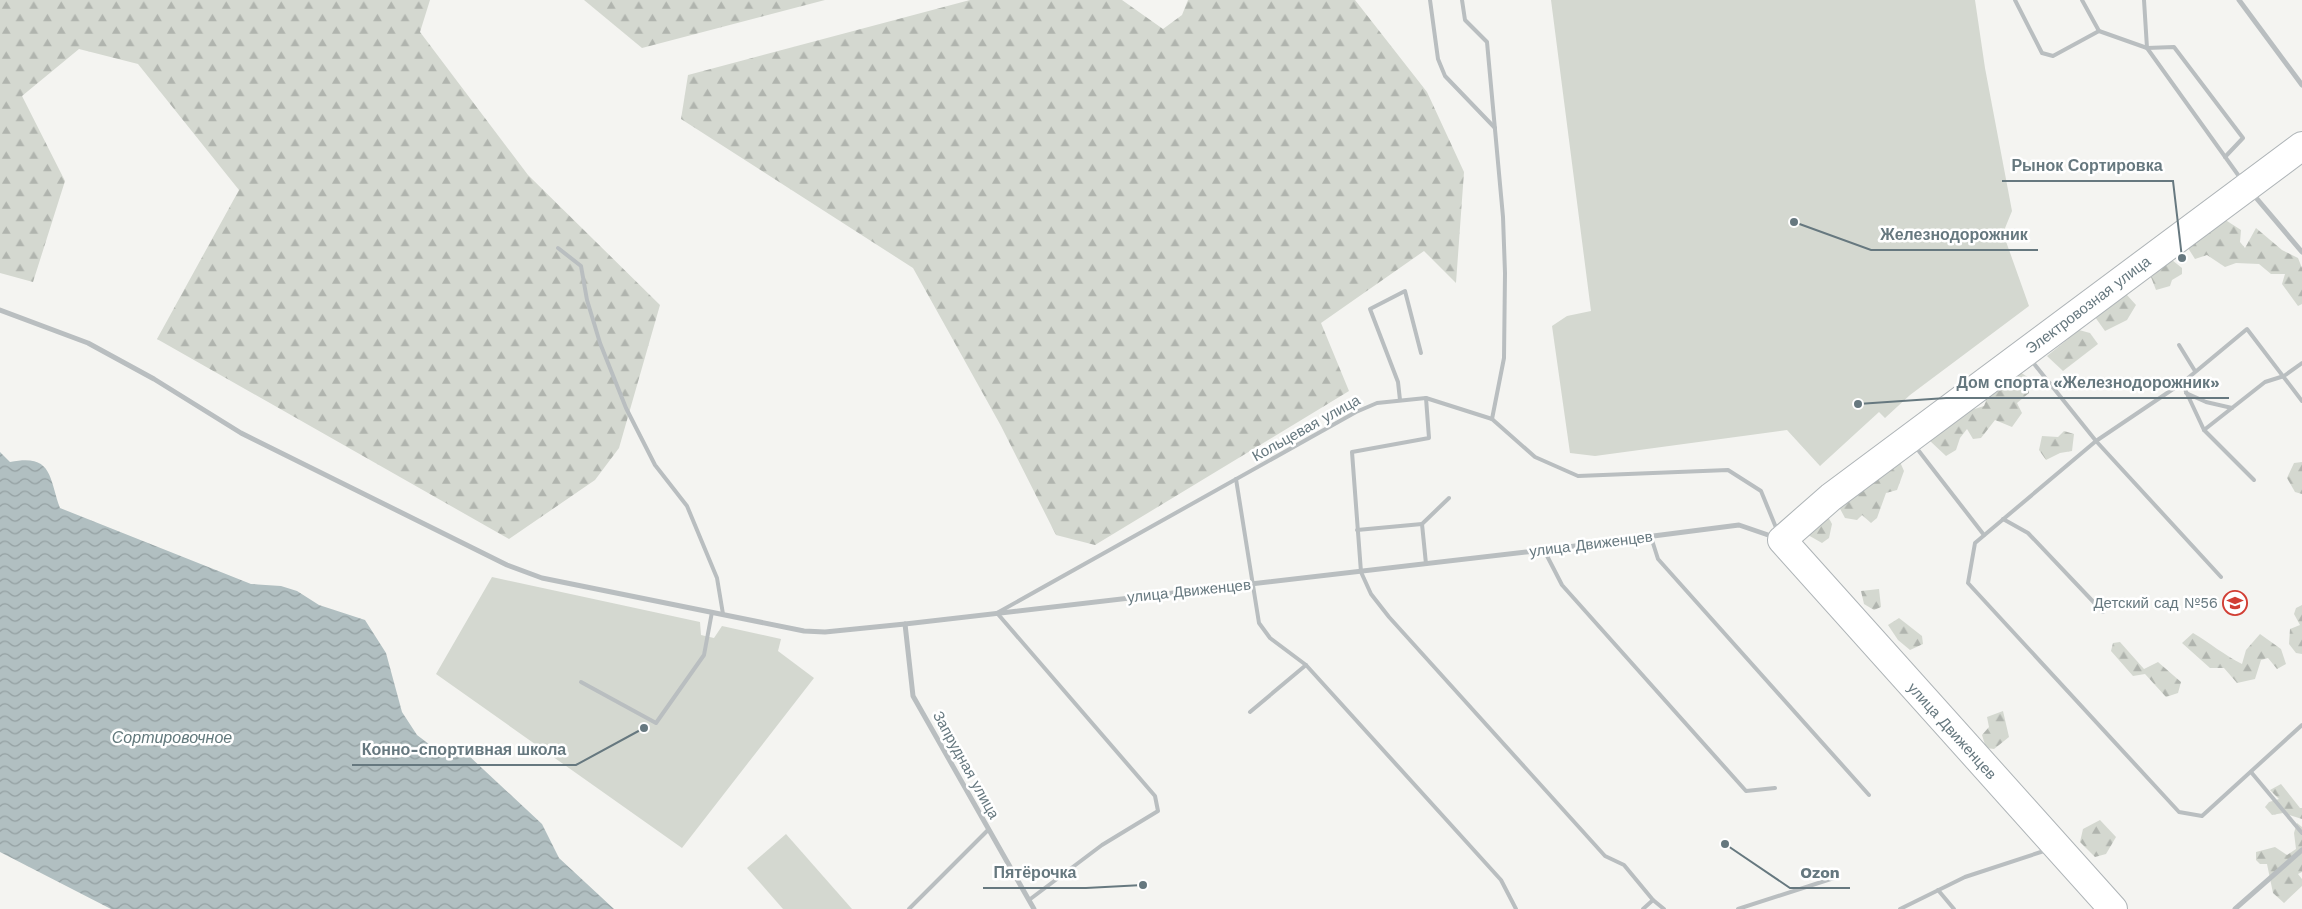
<svg xmlns="http://www.w3.org/2000/svg" width="2302" height="909" font-family="'Work Sans',sans-serif">
<style>
.forest{fill:url(#forest-firs)}
.park{fill:#d4d8d0}
.water{fill:url(#water-waves)}
.lines{fill:none;stroke-linecap:round;stroke-linejoin:round}
.secondary-casing{stroke:#aeb4b7;stroke-width:30}
.lane{stroke:#b9bec0;stroke-width:4}
.street{stroke:#b9bec0;stroke-width:5}
.secondary{stroke:#fff;stroke-width:28}
.labels{text-anchor:middle;dominant-baseline:central;stroke-width:5;stroke-linejoin:round;paint-order:stroke}
.street-label{font-size:15px;fill:#66787f;stroke:#fff}
.poi-label{font-size:15px;fill:#66787f;stroke:#fff;text-anchor:end}
.water-label{font-size:16px;font-style:italic;fill:#62797c;stroke:#fff}
.leader{fill:none;stroke:#66787f;stroke-width:2}
.callout-dot{fill:#66787f;stroke:#fff;stroke-width:2}
.callout-label{font-size:16px;text-anchor:middle;font-weight:bold;fill:#66787f;stroke:#fff;stroke-width:5;stroke-linejoin:round;paint-order:stroke}
</style>
<defs>
<pattern id="forest-firs" width="22" height="20" patternUnits="userSpaceOnUse" patternTransform="scale(1.25)"><rect width="22" height="20" fill="#d4d8d0"/><path d="M5 1l3.5 6h-7zM16 11l3.5 6h-7z" fill="#b0b4ae"/></pattern>
<pattern id="water-waves" width="16" height="10" patternUnits="userSpaceOnUse" patternTransform="scale(1.25)"><rect width="16" height="10" fill="#b1bfc1"/><path d="M0 5q4-4 8 0t8 0" fill="none" stroke="#94a0a2"/></pattern>
</defs>
<rect width="100%" height="100%" fill="#f4f4f1"/>
<!-- forest -->
<g class="forest">
<path d="M 0,0 L 430,0 L 420,32 L 528,175 L 660,305 L 619,448 L 595,480 L 509,539 L 157,339 L 239,190 L 138,64 L 79,49 L 22,96 L 65,181 L 33,282 L 0,273 Z"/>
<path d="M 584,0 L 825,0 L 642,48 Z"/>
<path d="M 970,0 L 1122,0 L 1163,29 L 1182,15 L 1188,0 L 1355,0 L 1427,92 L 1464,172 L 1456,283 L 1424,251 L 1321,323 L 1349,391 L 1095,545 L 1056,535 L 1001,426 L 913,268 L 681,119 L 688,75 Z"/>
<path d="M 2212,219 L 2227,221 L 2241,230 L 2240,242 L 2245,248 L 2256,228 L 2282,250 L 2298,258 L 2302,268 L 2302,304 L 2298,306 L 2282,284 L 2285,274 L 2271,274 L 2259,264 L 2236,263 L 2225,267 L 2207,255 L 2195,259 L 2181,237 Z"/>
<path d="M 2172,260 L 2182,268 L 2182,274 L 2172,280 L 2170,286 L 2156,290 L 2151,277 Z"/>
<path d="M 2111,291 L 2127,295 L 2136,305 L 2127,320 L 2105,331 L 2095,317 L 2101,312 Z"/>
<path d="M 2079,330 L 2090,333 L 2098,344 L 2063,371 L 2047,356 Z"/>
<path d="M 2020,372 L 2029,378 L 2029,393 L 2017,403 L 2022,413 L 2012,427 L 1995,420 L 1981,438 L 1973,439 L 1967,429 L 1960,438 L 1956,450 L 1946,456 L 1929,440 L 1952,416 L 1984,406 L 1991,386 L 2004,386 Z"/>
<path d="M 2064,431 L 2074,434 L 2072,451 L 2060,453 L 2046,460 L 2039,450 L 2042,436 L 2058,437 Z"/>
<path d="M 1900,462 L 1904,471 L 1897,490 L 1886,493 L 1877,518 L 1871,523 L 1862,515 L 1857,520 L 1845,518 L 1838,505 Z"/>
<path d="M 2302,462 L 2302,494 L 2295,492 L 2287,478 L 2294,463 Z"/>
<path d="M 1826,513 L 1832,524 L 1829,538 L 1822,543 L 1808,535 Z"/>
<path d="M 1879,589 L 1881,607 L 1874,610 L 1864,604 L 1861,591 Z"/>
<path d="M 2302,605 L 2302,654 L 2296,653 L 2289,644 L 2290,629 L 2300,625 L 2294,614 L 2296,608 Z"/>
<path d="M 1899,618 L 1922,636 L 1923,644 L 1910,650 L 1898,640 L 1888,625 Z"/>
<path d="M 2193,633 C 2210,643 2224,655 2242,664 L 2246,650 L 2260,634 L 2281,649 L 2286,664 L 2277,669 L 2268,658 L 2261,660 L 2255,679 L 2237,683 L 2224,668 L 2210,668 L 2182,643 Z"/>
<path d="M 2120,642 L 2144,669 L 2158,662 L 2181,682 L 2178,693 L 2166,697 L 2145,674 L 2133,676 L 2111,651 L 2113,643 Z"/>
<path d="M 2003,711 L 2009,737 L 1994,749 L 1986,748 L 1982,735 L 1989,727 L 1987,717 Z"/>
<path d="M 2281,784 L 2300,808 L 2302,808 L 2302,819 L 2283,813 L 2272,815 L 2265,807 L 2269,802 L 2279,799 L 2270,790 Z"/>
<path d="M 2100,820 L 2116,837 L 2106,854 L 2095,857 L 2080,842 L 2083,829 Z"/>
<path d="M 2297,823 L 2302,827 L 2302,872 L 2298,874 L 2302,879 L 2302,886 L 2284,903 L 2273,893 L 2267,864 L 2260,864 L 2256,860 L 2256,852 L 2275,847 L 2287,855 L 2296,849 L 2294,833 Z"/>
</g>
<!-- park -->
<g class="park">
<path d="M 1551,0 L 1975,0 L 1985,68 L 2012,211 L 2003,233 L 2029,306 L 1910,395 L 1885,418 L 1879,412 L 1820,466 L 1787,430 L 1595,456 L 1570,453 L 1552,326 L 1567,316 L 1591,311 Z"/>
<path d="M 492,577 L 700,622 L 701,635 L 714,638 L 722,626 L 781,639 L 778,651 L 814,678 L 682,848 L 436,674 Z"/>
<path d="M 786,834 L 852,909 L 783,909 L 747,868 Z"/>
</g>
<!-- water -->
<path class="water" d="M 0,452 L 10,462 C 53,453 49,478 60,508 L 251,584 L 281,586 L 297,591 L 319,605 L 365,620 L 386,653 L 402,712 L 417,735 L 434,748 L 461,752 L 469,756 L 542,824 L 559,858 L 614,909 L 111,909 L 0,852 Z"/>
<g class="lines">
<defs>
<path id="secondary" d="M 2113,909 L 1782,540 L 1831,497 L 2302,146"/>
</defs>
<!-- secondary casing -->
<use href="#secondary" class="secondary-casing"/>
<!-- lane -->
<g class="lane">
<path d="M 1430,0 L 1438,59 L 1445,76 L 1495,128"/>
<path d="M 1462,0 L 1465,20 L 1487,42 L 1503,217 L 1505,273 L 1504,358 L 1492,419"/>
<path d="M 2015,0 L 2042,53 L 2053,56 L 2099,31"/>
<path d="M 2082,0 L 2099,31 L 2147,48 L 2174,47 L 2243,138 L 2225,157"/>
<path d="M 2144,0 L 2147,48 L 2241,179"/>
<path d="M 558,248 L 581,266 L 587,300 L 600,343 L 626,408 L 655,465 L 687,506 L 717,578 L 723,614"/>
<path d="M 2179,345 L 2195,371"/>
<path d="M 2031,360 L 2096,441 L 2221,577"/>
<path d="M 2182,383 L 2204,430 L 2254,480"/>
<path d="M 2186,393 L 2206,402 L 2232,408"/>
<path d="M 1426,398 L 1429,438 L 1352,452 L 1361,572 L 1371,594 L 1389,617 L 1605,856 L 1624,865 L 1653,900 L 1664,909"/>
<path d="M 1400,400 L 1398,382 L 1370,309 L 1405,291 L 1421,353"/>
<path d="M 2302,401 L 2247,329 L 2182,383 L 2096,441 L 1975,543 L 1968,583 L 2179,812 L 2202,816 L 2302,725"/>
<path d="M 2204,430 L 2265,382 L 2284,376 L 2302,363"/>
<path d="M 1915,446 L 1984,535"/>
<path d="M 1236,479 L 1259,623 L 1270,638 L 1306,665 L 1501,880 L 1516,909"/>
<path d="M 2003,519 L 2028,533 L 2103,612"/>
<path d="M 1422,524 L 1449,498"/>
<path d="M 1357,530 L 1422,524 L 1426,564"/>
<path d="M 1651,537 L 1658,559 L 1869,795"/>
<path d="M 1544,550 L 1562,585 L 1746,791 L 1775,788"/>
<path d="M 581,682 L 656,723 L 704,655 L 712,612"/>
<path d="M 1250,712 L 1306,665"/>
<path d="M 2251,772 L 2302,833"/>
<path d="M 1938,890 L 1954,909"/>
<path d="M 1029,900 L 1102,845 L 1158,811 L 1155,796 L 997,613 L 1356,412 L 1377,403 L 1426,398 L 1492,419 L 1535,457 L 1578,476 L 1728,470 L 1761,491 L 1777,530"/>
<path d="M 909,909 L 988,830"/>
<path d="M 1643,909 L 1653,900"/>
<path d="M 1738,909 L 1837,877"/>
<path d="M 1900,909 L 1965,877 L 2047,850"/>
</g>
<!-- street -->
<g class="street">
<path d="M 2239,0 L 2302,85"/>
<path d="M 2252,193 L 2302,252"/>
<path d="M 0,310 L 88,343 L 154,379 L 241,433 L 507,565 L 542,578 L 804,631 L 825,632 L 905,624 L 1544,550 L 1739,525 L 1774,537"/>
<path d="M 905,624 L 913,696 L 1034,909"/>
<path d="M 2235,909 L 2302,850"/>
</g>
<!-- secondary -->
<use href="#secondary" class="secondary"/>
</g>
<!-- icons -->
<defs>
<symbol id="school-ring" viewBox="-11 -11 22 22"><circle r="9.5" fill="#fff" stroke="#d13e34" stroke-width="1.5"/><path d="M0-5L7-2L0 1L-7-2ZM-4 1L0 2.5L4 1V4Q0 6-4 4Z" fill="#d13e34"/></symbol>
</defs>
<g fill-rule="evenodd">
<use href="#school-ring" x="2221" y="589" width="28" height="28"/>
</g>
<g class="labels">
<!-- street labels -->
<g class="street-label">
<text transform="translate(2088 305) rotate(-37)">Электровозная улица</text>
<text transform="translate(1306 428) rotate(-29)">Кольцевая улица</text>
<text transform="translate(1591 544) rotate(-7)">улица Движенцев</text>
<text transform="translate(1189 591) rotate(-6)">улица Движенцев</text>
<text transform="translate(1952 731) rotate(48)">улица Движенцев</text>
<text transform="translate(966 765) rotate(61)">Запрудная улица</text>
</g>
<!-- poi labels -->
<g class="poi-label">
<text x="2218" y="603">Детский сад №56</text>
</g>
<!-- water labels -->
<g class="water-label">
<text x="172" y="737">Сортировочное</text>
</g>
</g>
<!-- callouts -->
<path class="leader" d="M2182 258L2173 181H2002M1794 222L1871 250H2038M1858 404L1946 398H2229M644 728L576 765H352M1143 885L1086 888H983M1725 844L1790 888H1850"/>
<g class="callout-dot">
<circle cx="2182" cy="258" r="5"/>
<circle cx="1794" cy="222" r="5"/>
<circle cx="1858" cy="404" r="5"/>
<circle cx="644" cy="728" r="5"/>
<circle cx="1143" cy="885" r="5"/>
<circle cx="1725" cy="844" r="5"/>
</g>
<g class="callout-label">
<text x="2087" y="171">Рынок Сортировка</text>
<text x="1954" y="240">Железнодорожник</text>
<text x="2088" y="388">Дом спорта «Железнодорожник»</text>
<text x="464" y="755">Конно-спортивная школа</text>
<text x="1035" y="878">Пятёрочка</text>
<text x="1820" y="878">Ozon</text>
</g>
</svg>
